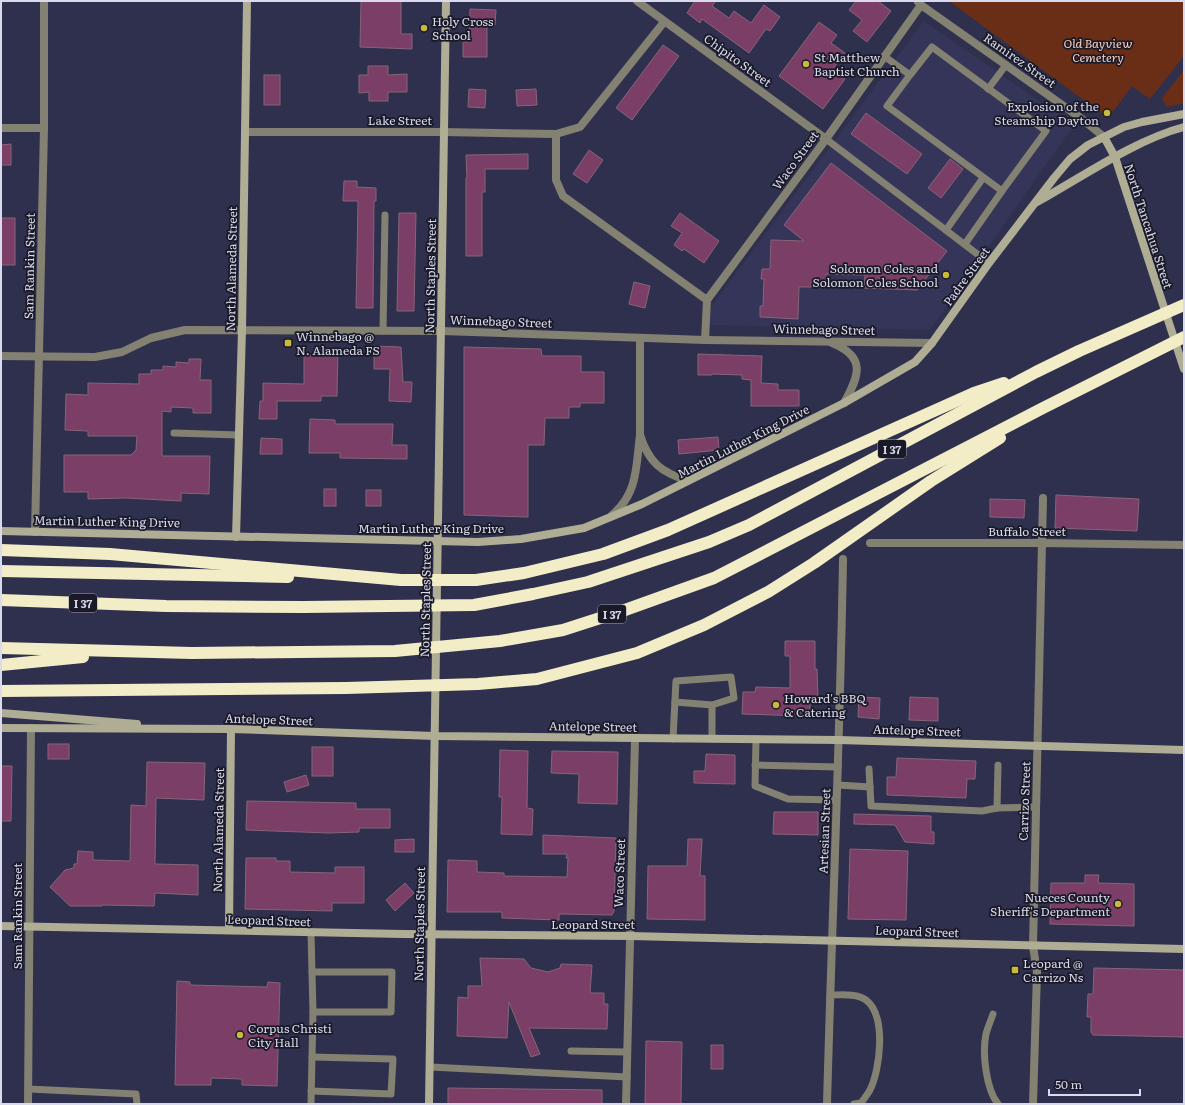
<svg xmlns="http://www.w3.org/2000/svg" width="1185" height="1105" font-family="Literata,serif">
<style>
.built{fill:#353559}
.green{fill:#692e15}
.building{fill:#7b3f67;stroke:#866479}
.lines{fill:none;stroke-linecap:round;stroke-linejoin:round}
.lane{stroke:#838171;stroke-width:7}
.street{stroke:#838171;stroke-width:8}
.secondary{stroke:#afad93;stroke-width:8}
.highway{stroke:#f2edc6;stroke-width:12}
.poi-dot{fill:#caba39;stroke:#191927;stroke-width:1.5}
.labels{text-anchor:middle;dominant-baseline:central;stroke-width:3.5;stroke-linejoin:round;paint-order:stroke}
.shield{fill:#191927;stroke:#9fa0b2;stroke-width:1}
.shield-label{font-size:11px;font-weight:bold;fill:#d9daed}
.poi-label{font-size:12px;fill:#d9daed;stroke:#191927;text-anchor:start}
.park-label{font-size:12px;font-style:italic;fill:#f8cfc0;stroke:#191927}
.street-label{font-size:12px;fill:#d9daed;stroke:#191927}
</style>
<rect width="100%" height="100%" fill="#2f304d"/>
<!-- built -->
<path class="built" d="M 924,21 L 1074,125 L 930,330 L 710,325 L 711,307 Z"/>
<!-- green -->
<g class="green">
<path d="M 949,1 L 1184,1 L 1184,56 L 1150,99 L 1132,86 L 1108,118 Z"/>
<path d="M 1184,70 L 1184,103 L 1167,107 L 1162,98 Z"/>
</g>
<!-- building -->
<g class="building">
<path d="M 361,1 L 401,1 L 401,34 L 412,34 L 412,49 L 360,47 Z"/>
<path d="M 695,1 L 716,1 L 712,6 L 729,18 L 734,11 L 751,23 L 764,5 L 780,17 L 770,31 L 766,29 L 749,53 L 702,19 L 700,23 L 687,13 Z"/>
<path d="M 856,1 L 878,1 L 891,11 L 867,42 L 853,31 L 862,20 L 849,10 Z"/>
<path d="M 470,9 L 496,10 L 495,25 L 487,25 L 487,57 L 463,57 L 463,42 L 469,42 Z"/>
<path d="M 819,22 L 837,35 L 831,43 L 845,53 L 832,70 L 845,79 L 823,109 L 779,76 Z"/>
<path d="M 663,45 L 679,56 L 632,120 L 616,108 Z"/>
<path d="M 368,66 L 388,66 L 388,75 L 407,74 L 407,92 L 388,92 L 388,101 L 369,101 L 369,92 L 359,93 L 359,75 L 368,75 Z"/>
<rect x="264" y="75" width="16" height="30"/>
<path d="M 469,89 L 486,90 L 485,108 L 468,107 Z"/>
<path d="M 536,89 L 537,105 L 517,106 L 516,90 Z"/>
<path d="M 866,113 L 922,154 L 907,174 L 851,134 Z"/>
<path d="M 11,144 L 11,165 L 1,165 L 1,145 Z"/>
<path d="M 589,150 L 603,160 L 587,183 L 573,174 Z"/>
<path d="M 528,154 L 528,169 L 485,169 L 485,192 L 482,192 L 482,256 L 466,256 L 466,178 L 467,178 L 466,155 Z"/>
<path d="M 950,159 L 963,169 L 941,198 L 928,188 Z"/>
<path d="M 831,163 L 947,251 L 917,290 L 864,288 L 865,275 L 826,274 L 826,287 L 799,287 L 798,319 L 760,317 L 760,306 L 763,306 L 764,279 L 761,279 L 762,269 L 770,269 L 771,240 L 804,241 L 784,225 Z"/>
<path d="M 344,181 L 357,181 L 357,187 L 376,188 L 376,201 L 374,201 L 373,308 L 356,308 L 358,201 L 343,201 Z"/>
<path d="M 399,213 L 416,213 L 414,311 L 397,311 Z"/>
<path d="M 680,213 L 719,241 L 704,263 L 684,249 L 682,251 L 674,245 L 682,233 L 671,226 Z"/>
<rect x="1" y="218" width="14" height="47"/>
<path d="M 634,282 L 650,286 L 645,308 L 629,304 Z"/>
<path d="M 374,346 L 401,347 L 403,382 L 412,382 L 411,402 L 389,401 L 390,369 L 374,369 Z"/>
<path d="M 464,347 L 541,349 L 542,356 L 581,356 L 581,372 L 604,372 L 604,403 L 580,403 L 580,407 L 569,407 L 569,418 L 545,418 L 544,445 L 528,445 L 528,517 L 464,515 Z"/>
<path d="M 323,350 L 338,350 L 337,396 L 321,396 L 321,401 L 277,401 L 277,419 L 259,419 L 260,401 L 263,401 L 263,383 L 304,384 L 304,355 L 323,355 Z"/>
<path d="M 698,354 L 762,356 L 761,383 L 778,384 L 778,390 L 799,390 L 799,406 L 751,406 L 751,380 L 742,379 L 742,375 L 712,374 L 712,375 L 698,375 Z"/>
<path d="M 189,359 L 201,359 L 200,380 L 211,380 L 211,413 L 193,413 L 193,408 L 171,407 L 171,412 L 162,411 L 162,456 L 210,456 L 209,494 L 181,493 L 181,501 L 126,498 L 88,499 L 88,492 L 64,492 L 64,455 L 131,455 L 136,450 L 137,436 L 88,436 L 88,431 L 65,430 L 66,394 L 88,395 L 88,383 L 139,384 L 139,374 L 151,374 L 151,370 L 163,370 L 163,366 L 176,367 L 176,362 L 189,363 Z"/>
<path d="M 310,419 L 335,420 L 335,424 L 393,424 L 392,445 L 407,445 L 407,459 L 340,458 L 340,453 L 309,453 Z"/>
<path d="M 718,437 L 719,450 L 679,454 L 678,440 Z"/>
<path d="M 261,438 L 282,439 L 282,454 L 260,454 Z"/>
<rect x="324" y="489" width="12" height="17"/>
<rect x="366" y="490" width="15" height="16"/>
<path d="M 1056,495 L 1139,499 L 1137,531 L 1055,528 Z"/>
<path d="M 990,499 L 1025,500 L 1024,518 L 990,517 Z"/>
<path d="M 785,641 L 815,641 L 815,669 L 817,669 L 818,698 L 810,698 L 810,712 L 805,712 L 805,716 L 742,714 L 743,692 L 755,692 L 756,687 L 790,688 L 790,656 L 785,656 Z"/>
<path d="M 859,697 L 880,698 L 879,719 L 858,717 Z"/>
<path d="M 910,697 L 938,698 L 938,721 L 909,720 Z"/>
<rect x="48" y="744" width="21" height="15"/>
<rect x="312" y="747" width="21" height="29"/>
<path d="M 500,750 L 528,751 L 527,808 L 533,809 L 532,835 L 501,834 L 502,797 L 499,797 Z"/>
<path d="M 552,751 L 618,752 L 617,804 L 578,803 L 579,774 L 551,773 Z"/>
<path d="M 706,754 L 735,755 L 735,784 L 694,783 L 694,771 L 705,771 Z"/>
<path d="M 897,758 L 976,761 L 975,779 L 967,779 L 966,798 L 887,795 L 887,777 L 896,777 Z"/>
<path d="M 147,762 L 205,763 L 204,800 L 156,798 L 155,864 L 198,865 L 198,895 L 155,893 L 154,906 L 102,905 L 102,906 L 70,906 L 50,887 L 65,870 L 74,868 L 74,864 L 77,864 L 78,851 L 93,852 L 93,860 L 130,861 L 131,805 L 146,806 Z"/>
<path d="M 1,766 L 12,766 L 11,821 L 1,821 Z"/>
<path d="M 306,775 L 309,785 L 287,792 L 284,782 Z"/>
<path d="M 247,801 L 356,803 L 356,809 L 390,809 L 390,828 L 359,828 L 359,832 L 329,833 L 246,830 Z"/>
<path d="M 774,812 L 818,812 L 818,835 L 773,834 Z"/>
<path d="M 854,814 L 931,816 L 931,832 L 934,832 L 934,844 L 905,842 L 895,825 L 854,824 Z"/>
<path d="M 543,835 L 616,838 L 614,911 L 612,915 L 559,914 L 559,920 L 502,918 L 502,912 L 447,912 L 448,860 L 477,861 L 477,872 L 504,873 L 504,876 L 567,877 L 568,858 L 566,858 L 567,854 L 543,854 Z"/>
<path d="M 414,839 L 414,852 L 395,852 L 395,840 Z"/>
<path d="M 688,839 L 702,839 L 700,876 L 705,876 L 705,920 L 647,919 L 648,866 L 687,866 Z"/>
<path d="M 850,849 L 908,851 L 906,920 L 848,919 Z"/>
<path d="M 246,858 L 276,858 L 276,861 L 290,861 L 290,872 L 335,873 L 335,867 L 364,867 L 364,903 L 332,903 L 332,911 L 245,909 Z"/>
<path d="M 1085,875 L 1099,875 L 1098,883 L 1134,884 L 1134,926 L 1050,924 L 1051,883 L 1085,883 Z"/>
<path d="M 405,883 L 414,893 L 395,911 L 386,900 Z"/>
<path d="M 480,958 L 524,959 L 531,968 L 548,972 L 560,968 L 561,964 L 592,965 L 590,993 L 604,993 L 604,1004 L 608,1004 L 607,1029 L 529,1028 L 540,1054 L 531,1057 L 509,1002 L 507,1038 L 457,1036 L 458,997 L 468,998 L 468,986 L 482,986 Z"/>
<path d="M 1094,968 L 1184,970 L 1184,1037 L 1093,1035 L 1091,1032 L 1091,1017 L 1087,1017 L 1088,994 L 1093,994 Z"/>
<path d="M 177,981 L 190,982 L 190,985 L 267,987 L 268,982 L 280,983 L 277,1086 L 242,1085 L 242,1079 L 211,1078 L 211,1085 L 175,1085 Z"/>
<path d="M 646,1041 L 682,1042 L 681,1104 L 645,1104 Z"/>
<rect x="711" y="1045" width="12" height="24"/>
<path d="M 448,1088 L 602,1090 L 602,1104 L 448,1104 Z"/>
</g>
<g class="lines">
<!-- lane -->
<g class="lane">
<path d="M 884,56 L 910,75 L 887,106 L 1002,191 L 1046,131 L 932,47 L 910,75"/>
<path d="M 988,89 L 1006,65"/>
<path d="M 826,139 L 989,263"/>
<path d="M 946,230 L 983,178"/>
<path d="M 965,244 L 1002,191"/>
<path d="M 383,331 L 385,215"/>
<path d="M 174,433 L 239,435"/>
<path d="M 675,702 L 712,705 L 712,739"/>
<path d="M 673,739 L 676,681 L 731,677 L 734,698 L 712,705"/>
<path d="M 756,739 L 755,786 L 788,799 L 836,800"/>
<path d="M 755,765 L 838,767"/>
<path d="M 998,765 L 997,808 L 1036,807"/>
<path d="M 838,785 L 870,787 L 869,769"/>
<path d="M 870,787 L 871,806 L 982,811 L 997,808"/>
<path d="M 312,972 L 392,972 L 391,1012 L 313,1012"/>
<path d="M 830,995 C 841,995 857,993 866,1000 C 887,1016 880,1070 870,1090 C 867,1095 864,1099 861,1103 L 854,1104"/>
<path d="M 993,1014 C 991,1020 988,1027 986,1034 C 982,1053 986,1089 998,1104"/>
<path d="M 571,1051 L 627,1052"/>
<path d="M 430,1067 L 627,1077"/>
<path d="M 28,1089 L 136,1094 L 137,1104"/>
<path d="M 311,1091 L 391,1094 L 393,1059 L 312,1057"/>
<path d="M 311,1104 L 313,1012 L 311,933"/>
</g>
<!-- street -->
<g class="street">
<path d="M 637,1 L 826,139"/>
<path d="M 918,2 L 921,5 L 1082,119 L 1104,137"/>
<path d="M 1,128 L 44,128"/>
<path d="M 245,132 L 443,132 L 556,134 L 556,180 L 563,196 L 707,300"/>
<path d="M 556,134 L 580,127 L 664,22"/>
<path d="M 705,340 L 707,300 L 826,139 L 921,5"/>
<path d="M 832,343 C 867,357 859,376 844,403"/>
<path d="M 1,356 L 95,357 L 122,352 L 151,338 L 185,330 L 441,331 L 705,340 L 932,343"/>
<path d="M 640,435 L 640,338"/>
<path d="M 612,515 C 638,494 636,466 640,435 C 649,463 661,472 688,481"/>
<path d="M 35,532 L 44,128 L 44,1"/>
<path d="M 870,543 L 1042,543 L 1184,545"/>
<path d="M 28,1104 L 31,728"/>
<path d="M 626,1104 L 635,738"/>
<path d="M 827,1104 C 832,922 840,741 843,559"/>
<path d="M 1033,1104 L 1037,972 L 1033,946 L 1043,498"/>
</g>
<!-- secondary -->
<g class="secondary">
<path d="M 1104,137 L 1115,157 L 1184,369"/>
<path d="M 1037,202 C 1082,177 1135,140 1184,127"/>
<path d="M 1,531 L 478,542 L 521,539 L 584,528 L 642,504 L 844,403 L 915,362 L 932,343 L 989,263 L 1054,178 L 1070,159 L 1088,145 L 1124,127 L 1142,122 L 1184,114"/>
<path d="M 236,537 L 242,330 L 247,1"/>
<path d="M 1,713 L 137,724"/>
<path d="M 1,728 L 231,729 L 435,736 L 839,740 L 1184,750"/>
<path d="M 227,729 L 231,729 L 229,930"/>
<path d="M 1,926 L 403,934 L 630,936 L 1184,949"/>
<path d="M 429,1104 L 446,1"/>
</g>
<!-- highway -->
<g class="highway">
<path d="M 1,550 L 110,554 L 401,580 L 476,580 L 524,573 L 603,554 L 668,530 L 974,393 L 1004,383"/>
<path d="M 1,571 L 288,577"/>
<path d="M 1,600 L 166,606 L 304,607 L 474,605 L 533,594 L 588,582 L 709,542 L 749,525 L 1036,372 L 1079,351 L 1184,305"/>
<path d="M 1,648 L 192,653 L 395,651 L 500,641 L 563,630 L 625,610 L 714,578 L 1043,408 L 1184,337"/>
<path d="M 1,665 L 83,657"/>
<path d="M 1,691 L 346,688 L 478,684 L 537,679 L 637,653 L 704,625 L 768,592 L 814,563 L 931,481 L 1000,438"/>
</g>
</g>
<!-- markers -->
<g class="poi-dot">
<circle cx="424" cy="28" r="4"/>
<circle cx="806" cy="64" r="4"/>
<circle cx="1107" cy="113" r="4"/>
<circle cx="946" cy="275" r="4"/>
<rect x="284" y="339" width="8" height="8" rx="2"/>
<circle cx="776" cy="705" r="4"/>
<circle cx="1118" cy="904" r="4"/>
<rect x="1011" y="966" width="8" height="8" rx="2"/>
<circle cx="240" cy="1035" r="4"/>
</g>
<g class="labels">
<!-- shield labels -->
<g class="shield">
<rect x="878" y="440" width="28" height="18" rx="3"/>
<rect x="69" y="594" width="28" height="18" rx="3"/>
<rect x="598" y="605" width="28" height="18" rx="3"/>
</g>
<g class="shield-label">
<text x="892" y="449">I 37</text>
<text x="83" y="603">I 37</text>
<text x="612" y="614">I 37</text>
</g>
<!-- poi labels -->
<g class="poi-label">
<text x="432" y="21">Holy Cross<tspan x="432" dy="14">School</tspan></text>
<text x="814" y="57">St Matthew<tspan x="814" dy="14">Baptist Church</tspan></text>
<text x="1099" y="106" text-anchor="end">Explosion of the<tspan x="1099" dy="14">Steamship Dayton</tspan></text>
<text x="938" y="268" text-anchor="end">Solomon Coles and<tspan x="938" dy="14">Solomon Coles School</tspan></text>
<text x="296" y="336">Winnebago @<tspan x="296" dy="14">N. Alameda FS</tspan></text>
<text x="784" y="698">Howard's BBQ<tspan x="784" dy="14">&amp; Catering</tspan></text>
<text x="1110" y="897" text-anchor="end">Nueces County<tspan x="1110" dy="14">Sheriff's Department</tspan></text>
<text x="1023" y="963">Leopard @<tspan x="1023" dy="14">Carrizo Ns</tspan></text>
<text x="248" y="1028">Corpus Christi<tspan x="248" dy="14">City Hall</tspan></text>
</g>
<!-- park labels -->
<g class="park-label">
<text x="1098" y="43">Old Bayview<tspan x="1098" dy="14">Cemetery</tspan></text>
</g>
<!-- street labels -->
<g class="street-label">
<text transform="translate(738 60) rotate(36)">Chipito Street</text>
<text transform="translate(1020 60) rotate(35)">Ramirez Street</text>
<text x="400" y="120">Lake Street</text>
<text transform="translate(795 160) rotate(-54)">Waco Street</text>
<text transform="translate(1149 226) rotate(72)">North Tancahua Street</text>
<text transform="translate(29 266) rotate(-89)">Sam Rankin Street</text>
<text transform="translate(231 269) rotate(-89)">North Alameda Street</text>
<text transform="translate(430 276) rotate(-89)">North Staples Street</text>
<text transform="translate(966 276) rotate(-54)">Padre Street</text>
<text transform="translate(501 321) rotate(2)">Winnebago Street</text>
<text transform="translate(824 329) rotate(1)">Winnebago Street</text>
<text transform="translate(743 441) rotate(-27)">Martin Luther King Drive</text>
<text transform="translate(107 521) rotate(1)">Martin Luther King Drive</text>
<text x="431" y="528">Martin Luther King Drive</text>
<text x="1027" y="531">Buffalo Street</text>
<text transform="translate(425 600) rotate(-89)">North Staples Street</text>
<text transform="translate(269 719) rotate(2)">Antelope Street</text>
<text transform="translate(593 726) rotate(1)">Antelope Street</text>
<text transform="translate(917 730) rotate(2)">Antelope Street</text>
<text transform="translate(1024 801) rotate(-88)">Carrizo Street</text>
<text transform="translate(218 830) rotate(-89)">North Alameda Street</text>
<text transform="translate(824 831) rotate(-88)">Artesian Street</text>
<text transform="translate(619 873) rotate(-88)">Waco Street</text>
<text transform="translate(17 916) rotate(-90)">Sam Rankin Street</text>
<text transform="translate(269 920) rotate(2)">Leopard Street</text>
<text transform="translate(419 924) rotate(-89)">North Staples Street</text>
<text x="593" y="924">Leopard Street</text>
<text transform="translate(917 931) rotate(2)">Leopard Street</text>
</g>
</g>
<!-- border -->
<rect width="1185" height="1105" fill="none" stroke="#d9daed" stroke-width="4"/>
<!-- scale -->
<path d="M1049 1089v6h91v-6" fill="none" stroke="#d9daed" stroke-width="2"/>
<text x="1055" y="1089" font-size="12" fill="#d9daed" stroke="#191927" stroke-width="3" paint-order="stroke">50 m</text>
</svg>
